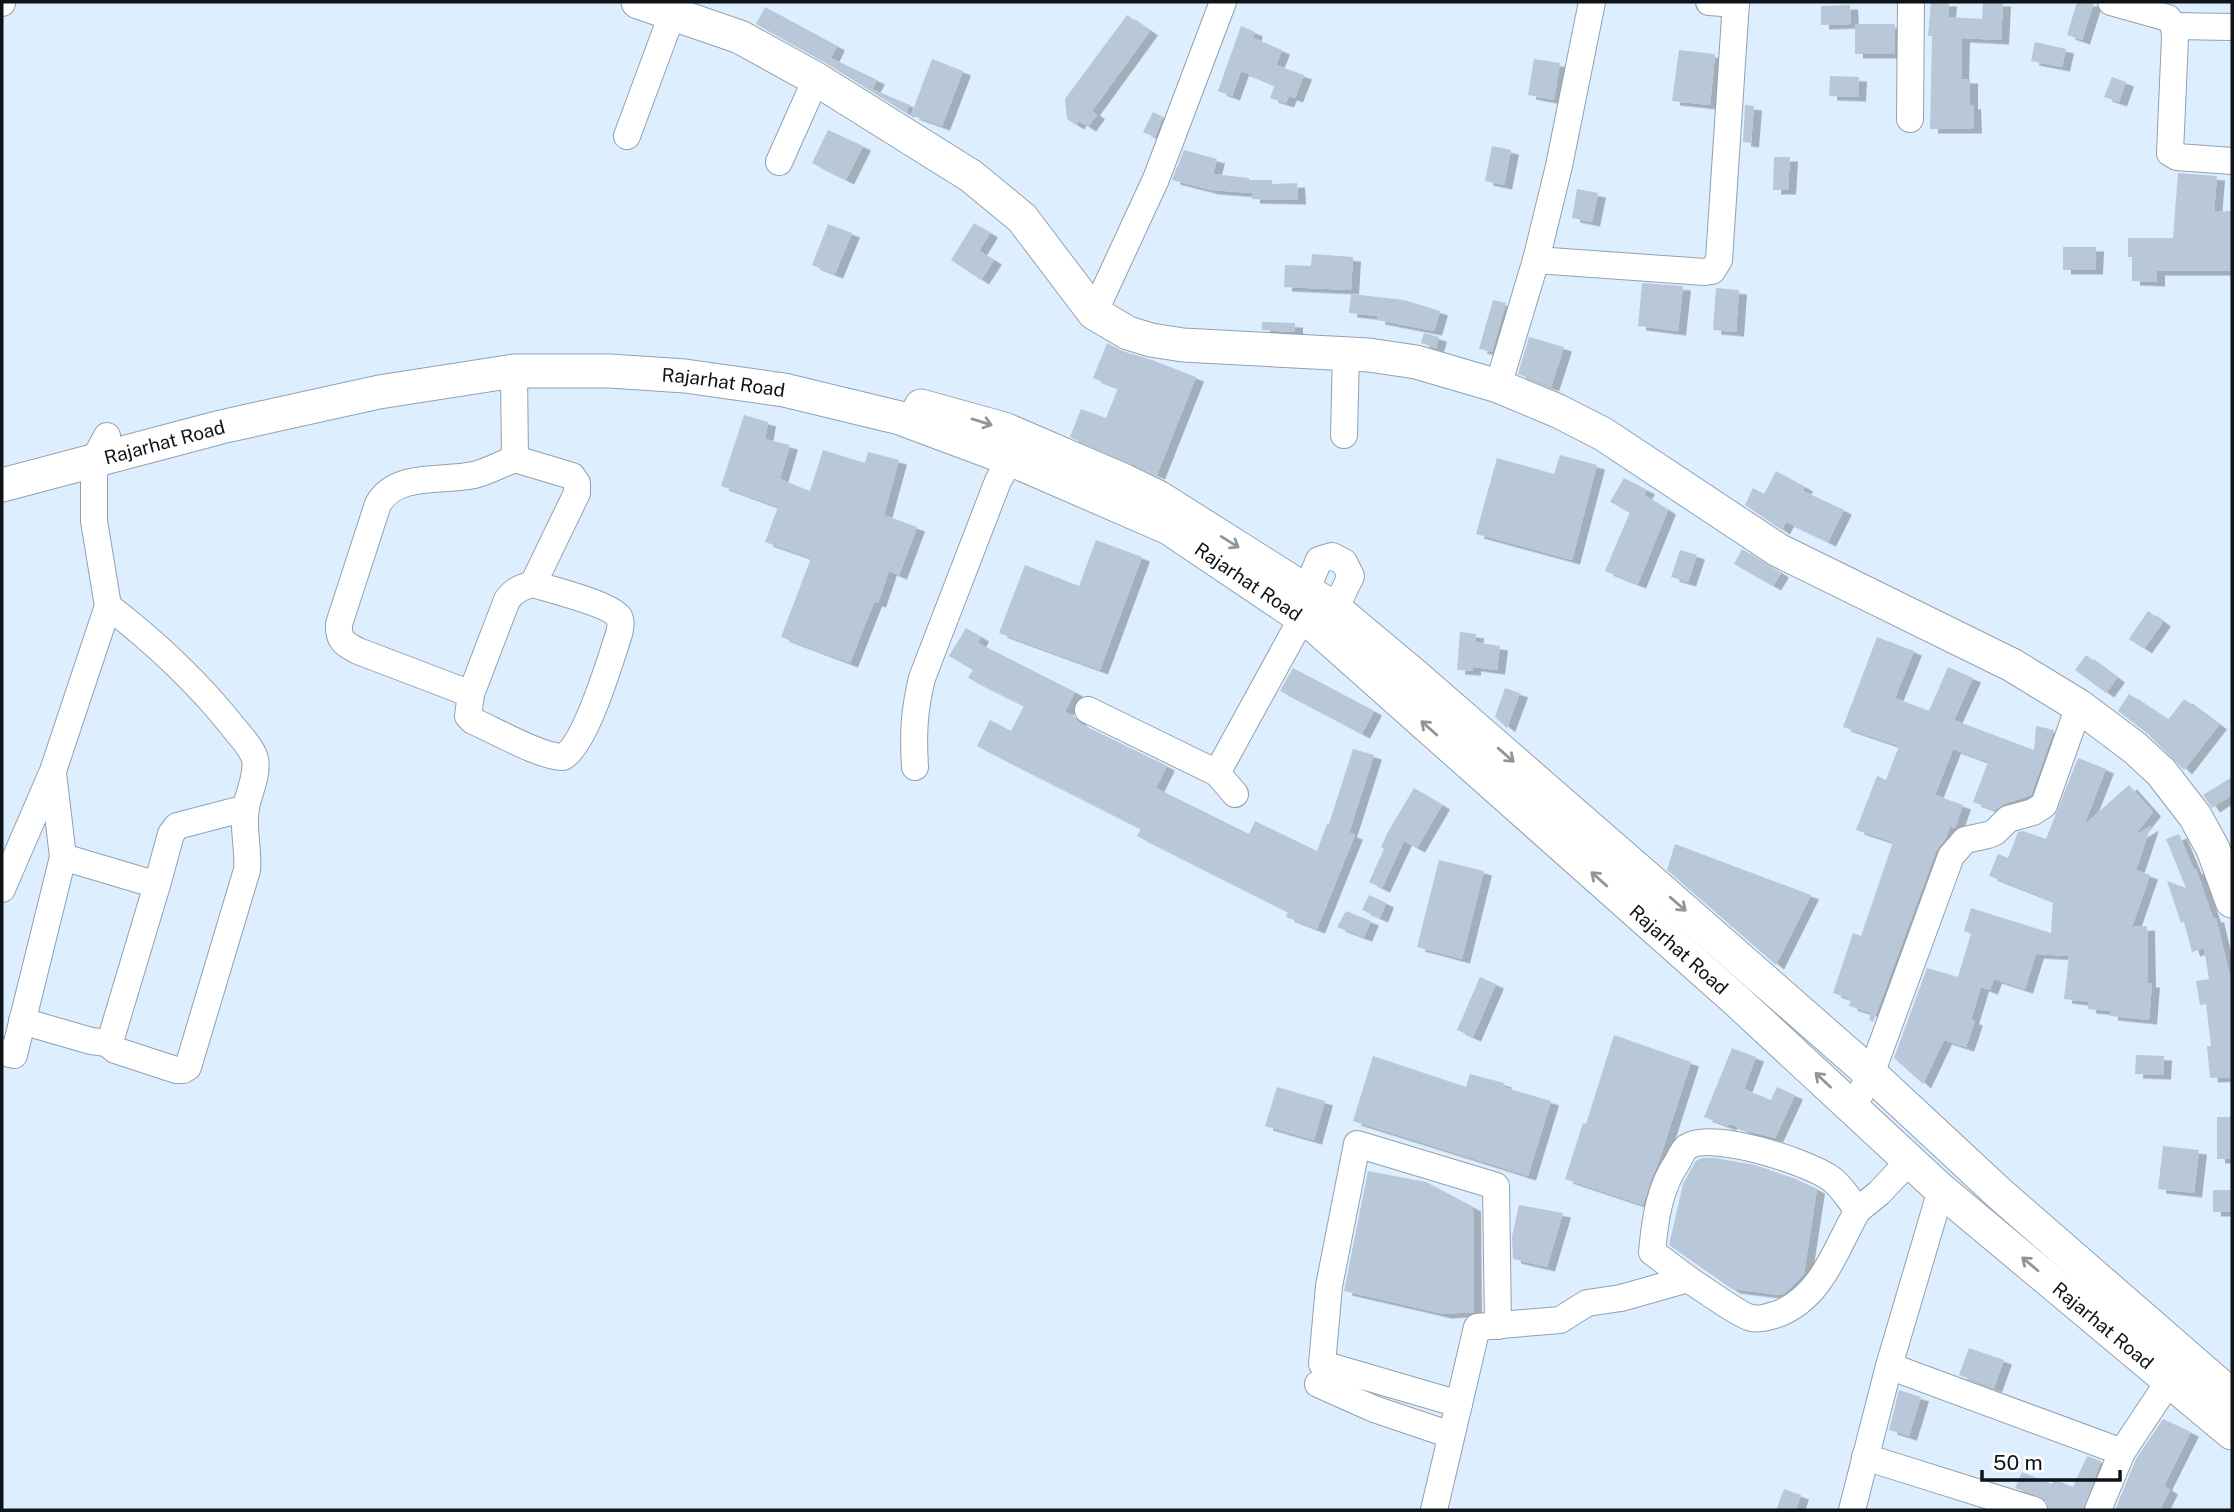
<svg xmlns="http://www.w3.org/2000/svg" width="2234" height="1512" font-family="'Public Sans',sans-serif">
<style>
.building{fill:#b8c8d8;filter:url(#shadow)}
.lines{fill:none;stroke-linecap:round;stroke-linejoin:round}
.minor-casing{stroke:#91a1b0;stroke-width:28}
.major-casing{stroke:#91a1b0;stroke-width:35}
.minor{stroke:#fff;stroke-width:26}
.major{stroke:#fff;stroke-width:33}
.oneway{stroke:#929597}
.labels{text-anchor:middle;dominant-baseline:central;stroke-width:6;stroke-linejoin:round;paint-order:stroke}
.street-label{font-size:19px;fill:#0d1318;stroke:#fff}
</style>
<defs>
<filter id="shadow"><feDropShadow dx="8" dy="4.5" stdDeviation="0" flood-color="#0004"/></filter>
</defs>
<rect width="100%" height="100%" fill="#ddeefe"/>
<!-- building -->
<g class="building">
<path d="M 1931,2 L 1949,2 L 1948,17 L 1982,19 L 1983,2 L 2003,2 L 2001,40 L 1962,38 L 1961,79 L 1970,79 L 1970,105 L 1973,105 L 1974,129 L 1930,129 L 1932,36 L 1928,36 Z"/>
<path d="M 2077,2 L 2094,2 L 2082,40 L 2067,35 Z"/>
<path d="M 1850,5 L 1851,24 L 1821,25 L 1821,6 Z"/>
<path d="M 765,7 L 837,46 L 831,58 L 877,80 L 872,89 L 910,105 L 906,113 L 826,63 L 756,24 Z"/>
<path d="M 1127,15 L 1150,31 L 1092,111 L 1097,115 L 1088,127 L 1079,121 L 1076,125 L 1067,119 L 1065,99 Z"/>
<rect x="1855" y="24" width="40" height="30"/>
<path d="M 1241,26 L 1255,32 L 1253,38 L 1282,50 L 1276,65 L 1304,75 L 1295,98 L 1289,96 L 1286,103 L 1270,98 L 1275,85 L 1241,71 L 1232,96 L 1218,91 Z"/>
<path d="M 2035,42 L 2066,49 L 2062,67 L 2031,61 Z"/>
<path d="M 1679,50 L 1715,54 L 1710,105 L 1672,101 Z"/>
<path d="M 932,59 L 963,71 L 942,126 L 911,115 Z"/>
<path d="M 1534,59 L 1560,63 L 1554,100 L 1528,95 Z"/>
<path d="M 1830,76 L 1859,77 L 1858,97 L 1829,96 Z"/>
<path d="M 2112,77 L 2126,82 L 2119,102 L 2104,97 Z"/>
<path d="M 1745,105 L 1754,106 L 1751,143 L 1743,142 Z"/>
<path d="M 1153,112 L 1163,117 L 1155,137 L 1143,132 Z"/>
<path d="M 828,130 L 863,146 L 846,180 L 812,163 Z"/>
<path d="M 1492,146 L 1511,150 L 1504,185 L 1485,181 Z"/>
<path d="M 1184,150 L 1217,159 L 1213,174 L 1249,178 L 1249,180 L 1272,180 L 1272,184 L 1297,183 L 1298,200 L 1252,199 L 1252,193 L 1211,190 L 1172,180 Z"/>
<path d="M 1774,157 L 1790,157 L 1788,190 L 1773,190 Z"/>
<path d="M 2178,173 L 2217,176 L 2214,212 L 2232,211 L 2232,271 L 2157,271 L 2157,282 L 2132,281 L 2132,257 L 2128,257 L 2128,238 L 2173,238 Z"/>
<path d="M 1577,189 L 1598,193 L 1592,222 L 1572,218 Z"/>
<path d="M 974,223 L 990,233 L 979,251 L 994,260 L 981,280 L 951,260 Z"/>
<path d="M 828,224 L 852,233 L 835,274 L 812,265 Z"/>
<path d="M 2063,247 L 2096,247 L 2095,270 L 2063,270 Z"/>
<path d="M 1312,254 L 1353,257 L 1351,290 L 1284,287 L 1285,265 L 1311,266 Z"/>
<path d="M 1642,283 L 1683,286 L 1678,331 L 1638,326 Z"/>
<path d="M 1716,288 L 1739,290 L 1736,332 L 1713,330 Z"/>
<path d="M 1351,294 L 1404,300 L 1440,311 L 1434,331 L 1377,320 L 1378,316 L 1349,313 Z"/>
<path d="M 1493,300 L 1506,303 L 1492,352 L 1479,349 Z"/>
<path d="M 1262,322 L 1295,323 L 1295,332 L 1262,330 Z"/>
<path d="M 1424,333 L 1439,337 L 1436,348 L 1421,343 Z"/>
<path d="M 1529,337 L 1564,347 L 1551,387 L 1518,374 Z"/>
<path d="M 1107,343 L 1122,351 L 1152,360 L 1196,377 L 1157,475 L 1070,437 L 1081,409 L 1106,418 L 1118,388 L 1093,378 Z"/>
<path d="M 744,415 L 768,422 L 765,439 L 790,445 L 780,479 L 810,491 L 823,450 L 865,463 L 868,452 L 899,460 L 884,515 L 917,527 L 899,575 L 889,571 L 878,603 L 874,602 L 850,663 L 781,637 L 811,558 L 765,542 L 778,507 L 721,486 Z"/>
<path d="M 1560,455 L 1597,465 L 1572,560 L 1476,534 L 1497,458 L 1554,474 Z"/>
<path d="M 1776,471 L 1805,487 L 1803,491 L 1844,510 L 1828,542 L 1786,522 L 1782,530 L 1745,505 L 1753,488 L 1764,494 Z"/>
<path d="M 1624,478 L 1647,490 L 1644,495 L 1668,510 L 1638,584 L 1605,571 L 1630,512 L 1610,502 Z"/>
<path d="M 1096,540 L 1142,557 L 1100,670 L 999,633 L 1025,565 L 1079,586 Z"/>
<path d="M 1742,549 L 1781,573 L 1773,586 L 1734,564 Z"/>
<path d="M 1680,550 L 1697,555 L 1688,582 L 1671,577 Z"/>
<path d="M 2148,611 L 2163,622 L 2144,649 L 2129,639 Z"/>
<path d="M 966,628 L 981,637 L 978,643 L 1075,692 L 1065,712 L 1074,716 L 1081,724 L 1167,766 L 1156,788 L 1249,834 L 1255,821 L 1317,851 L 1327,824 L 1329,824 L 1353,749 L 1374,755 L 1349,833 L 1355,835 L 1317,929 L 1286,917 L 1288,912 L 1137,836 L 1141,829 L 977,746 L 990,720 L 1011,731 L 1024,706 L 968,678 L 973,670 L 949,656 Z"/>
<path d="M 1460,632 L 1476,634 L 1475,642 L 1500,646 L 1497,670 L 1473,667 L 1473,671 L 1457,670 Z"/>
<path d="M 1877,637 L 1914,651 L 1895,698 L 1929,711 L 1948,667 L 1973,678 L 1954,720 L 2034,750 L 2036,726 L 2054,730 L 2031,795 L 2004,804 L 1995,810 L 1973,802 L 1988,762 L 1953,749 L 1935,795 L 1963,805 L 1955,828 L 1950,826 L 1946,838 L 1936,851 L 1873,1022 L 1869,1020 L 1871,1013 L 1849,1006 L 1851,999 L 1833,993 L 1853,933 L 1861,936 L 1893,842 L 1856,830 L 1877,776 L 1886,780 L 1899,746 L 1843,727 Z"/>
<path d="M 2086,655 L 2117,678 L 2106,693 L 2075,670 Z"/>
<path d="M 1293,668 L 1374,711 L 1362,734 L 1280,691 Z"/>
<path d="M 1505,688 L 1520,693 L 1507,728 L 1495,717 Z"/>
<path d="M 2129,694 L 2168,720 L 2184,699 L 2219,725 L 2184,770 L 2148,734 L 2118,711 Z"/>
<path d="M 2078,758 L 2106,769 L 2084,825 L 2129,785 L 2153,812 L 2134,836 L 2151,826 L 2136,870 L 2150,875 L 2132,927 L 2147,926 L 2148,983 L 2152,983 L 2149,1020 L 2110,1016 L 2110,1011 L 2088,1009 L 2089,1002 L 2064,999 L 2069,956 L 2036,954 L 2025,989 L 1994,979 L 1990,990 L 1981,987 L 1971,1020 L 1975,1021 L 1966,1047 L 1944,1040 L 1923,1084 L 1894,1058 L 1927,968 L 1958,977 L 1971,934 L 1964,931 L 1971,908 L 2051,933 L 2053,901 L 1989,876 L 1998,854 L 2008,858 L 2018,832 L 2023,831 L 2046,839 Z"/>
<path d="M 2232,777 L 2232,795 L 2212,808 L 2203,795 Z"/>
<path d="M 1414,788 L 1442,805 L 1417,848 L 1404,841 L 1382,888 L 1369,882 L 1384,849 L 1381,847 L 1388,832 Z"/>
<path d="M 2179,834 L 2194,870 L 2196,869 L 2213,918 L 2216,918 L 2230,976 L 2232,975 L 2232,1077 L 2210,1078 L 2207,1046 L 2211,1046 L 2206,1004 L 2200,1005 L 2196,981 L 2209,979 L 2204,948 L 2192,952 L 2184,922 L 2181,923 L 2167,881 L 2186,888 L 2166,839 Z"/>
<path d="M 1675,844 L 1811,895 L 1776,965 L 1667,870 Z"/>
<path d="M 1439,860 L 1484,871 L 1462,959 L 1417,947 Z"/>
<path d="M 1369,895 L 1386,903 L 1380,918 L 1362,910 Z"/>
<path d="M 1346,911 L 1371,921 L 1364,937 L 1337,927 Z"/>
<path d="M 1480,977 L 1496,984 L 1473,1037 L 1457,1030 Z"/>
<path d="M 1614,1035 L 1691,1062 L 1659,1161 L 1652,1177 L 1643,1205 L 1565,1179 L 1583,1123 L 1586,1124 Z"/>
<path d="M 1732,1048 L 1756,1057 L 1744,1089 L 1771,1100 L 1777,1087 L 1795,1095 L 1775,1138 L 1747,1131 L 1730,1124 L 1728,1126 L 1704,1117 Z"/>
<path d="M 2136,1055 L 2164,1056 L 2163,1075 L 2135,1074 Z"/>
<path d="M 1373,1056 L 1466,1087 L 1470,1074 L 1504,1083 L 1503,1087 L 1551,1101 L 1528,1176 L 1353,1121 Z"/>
<path d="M 1277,1087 L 1325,1101 L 1314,1140 L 1265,1126 Z"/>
<rect x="2217" y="1117" width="15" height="42"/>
<path d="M 2163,1146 L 2199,1150 L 2194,1193 L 2158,1189 Z"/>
<path d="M 1702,1158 L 1715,1158 L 1755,1165 L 1796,1179 L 1817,1189 L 1804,1274 L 1785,1293 L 1780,1295 L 1732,1289 L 1669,1245 L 1683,1184 L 1696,1161 Z"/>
<path d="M 1368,1171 L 1426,1182 L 1473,1207 L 1474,1312 L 1444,1314 L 1344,1291 Z"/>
<rect x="2213" y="1190" width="19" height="22"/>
<path d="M 1519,1205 L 1563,1213 L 1547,1267 L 1513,1259 L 1512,1236 Z"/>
<path d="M 1969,1348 L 2004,1360 L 1994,1388 L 1959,1375 Z"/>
<path d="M 1899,1390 L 1921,1397 L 1909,1436 L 1889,1430 Z"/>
<path d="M 2163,1419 L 2191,1432 L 2164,1486 L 2170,1490 L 2160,1510 L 2115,1510 L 2136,1459 Z"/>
<path d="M 2087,1456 L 2101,1461 L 2083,1510 L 2049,1510 L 2045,1499 L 2015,1488 L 2022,1472 L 2052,1484 L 2054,1479 L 2073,1487 Z"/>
<path d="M 1784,1489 L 1801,1495 L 1796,1510 L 1776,1510 Z"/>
</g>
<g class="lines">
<defs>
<g id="minor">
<path d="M 1709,2 L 1736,4"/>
<path d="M 2111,2 L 2168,18 L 2174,26 L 2175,37 L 2170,153 L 2177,157 L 2232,161"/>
<path d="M 2,3 L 2,2"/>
<path d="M 2174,26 L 2232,27"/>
<path d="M 1910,119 L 1911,2"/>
<path d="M 627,136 L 673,12"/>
<path d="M 779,162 L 816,79"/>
<path d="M 1536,260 L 1705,272 L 1712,271 L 1719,260 L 1736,2"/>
<path d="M 1094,313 L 1156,179 L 1223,2"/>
<path d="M 514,371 L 515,459 L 572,476 L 577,483 L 577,493 L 533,584 C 522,587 514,590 507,600 L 471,694 L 468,716 L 473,721 C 496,731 541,757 563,757 C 586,744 610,661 619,634 C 620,629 622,622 619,617 C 610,604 549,589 533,584"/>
<path d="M 1498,386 L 1536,260 L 1559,166 L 1592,2"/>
<path d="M 1344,435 L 1346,353"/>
<path d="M 1297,605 L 1307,589 L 1319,560 L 1332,556 L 1344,562 L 1351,576 L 1335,609 L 1323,621"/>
<path d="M 471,694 L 358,651 C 345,644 338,641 339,624 L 378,504 C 396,472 442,482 474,475 C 487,472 501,464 515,459"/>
<path d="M 1088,710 L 1217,773"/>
<path d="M 915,767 C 913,734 914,711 922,678 L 998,481 L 1010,459"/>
<path d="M 1235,794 L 1217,773 L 1302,618"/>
<path d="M 157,885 L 171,834 L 177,826 L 246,808"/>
<path d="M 2,889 L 53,771 L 108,606 L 94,521 L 94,460 L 107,436"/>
<path d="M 22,1021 L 91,1041 L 107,1043 L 112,1035 L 157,885 L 63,857"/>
<path d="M 107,1043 L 115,1050 L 176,1070 L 183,1070 L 188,1067 L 247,870 C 249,849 242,827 246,807 C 249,792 258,775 255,759 C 252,748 241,737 234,728 C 196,680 156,643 108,606"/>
<path d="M 2,1052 L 14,1055 L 63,857 L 53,773"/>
<path d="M 1853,1107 L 1871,1074 L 1951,856 L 1965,840 L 1988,835 L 1995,832 L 2008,819 L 2033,812 L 2044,805 L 2079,706"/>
<path d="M 1688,1279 C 1699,1286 1742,1317 1752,1318 C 1760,1320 1770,1316 1778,1314 C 1823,1296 1835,1249 1858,1210"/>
<path d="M 1889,1366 L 2122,1452"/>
<path d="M 1318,1384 L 1374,1409 L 1451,1435"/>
<path d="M 1459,1404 L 1322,1364 L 1329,1286 L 1357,1144 L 1496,1186 L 1498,1326"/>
<path d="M 1865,1457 L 2034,1510"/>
<path d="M 1434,1510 L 1477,1327 L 1560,1320 L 1587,1303 L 1621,1298 L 1688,1279 L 1652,1252 C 1655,1220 1659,1188 1678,1161 C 1680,1157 1683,1150 1687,1147 C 1711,1130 1807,1162 1830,1178 C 1841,1185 1849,1200 1858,1210 L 1879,1193 L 1909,1161"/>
<path d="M 1852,1510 L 1889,1366 L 1941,1190"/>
<path d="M 2098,1510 L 2122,1452 L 2179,1366"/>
</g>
<g id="major">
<path d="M 638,2 L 740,37 L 816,79 L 971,176 L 1022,218 L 1094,313 L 1128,333 L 1151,340 L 1183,345 L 1369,355 L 1416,362 L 1498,386 L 1558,411 L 1603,434 L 1778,550 L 2012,665 L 2079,706 L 2135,748 L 2161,772 L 2195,816 L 2213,849 L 2232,901"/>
<path d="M 921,406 L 1004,429 L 1125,481 L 1158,497 L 1335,609 L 1414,675 L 1653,883 L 1871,1074 L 2000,1194 L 2232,1396"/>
<path id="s1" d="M 2,485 L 221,427 L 379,392 L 514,371 L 610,371 L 685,376 L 784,390 L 900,418 L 1010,459 L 1169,528 L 1316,627 L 1736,1000 L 1941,1190 L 2232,1433"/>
</g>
</defs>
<!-- minor casing -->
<use href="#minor" class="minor-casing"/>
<!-- major casing -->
<use href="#major" class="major-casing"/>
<!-- minor -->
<use href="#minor" class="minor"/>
<!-- major -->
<use href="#major" class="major"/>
</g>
<!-- one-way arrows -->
<defs><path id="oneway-shaft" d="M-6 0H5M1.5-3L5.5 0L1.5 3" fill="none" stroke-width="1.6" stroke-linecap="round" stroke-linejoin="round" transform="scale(1.75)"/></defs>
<g class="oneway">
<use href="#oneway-shaft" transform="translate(982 422) rotate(17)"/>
<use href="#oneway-shaft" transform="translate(1230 542) rotate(32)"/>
<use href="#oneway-shaft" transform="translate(1429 728) rotate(-138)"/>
<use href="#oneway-shaft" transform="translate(1506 755) rotate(41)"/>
<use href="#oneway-shaft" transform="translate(1599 879) rotate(-138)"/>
<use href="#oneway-shaft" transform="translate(1678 904) rotate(41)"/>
<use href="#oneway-shaft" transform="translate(1823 1080) rotate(-137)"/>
<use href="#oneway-shaft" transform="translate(2030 1264) rotate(-140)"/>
</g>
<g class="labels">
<!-- street labels -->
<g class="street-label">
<text stroke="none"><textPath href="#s1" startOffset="735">Rajarhat Road</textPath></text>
<text stroke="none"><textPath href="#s1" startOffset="168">Rajarhat Road</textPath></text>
<text stroke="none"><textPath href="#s1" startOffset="1302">Rajarhat Road</textPath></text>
<text stroke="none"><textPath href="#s1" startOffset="1869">Rajarhat Road</textPath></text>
<text stroke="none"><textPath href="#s1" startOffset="2436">Rajarhat Road</textPath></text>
</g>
</g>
<!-- border -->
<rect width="2234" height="1512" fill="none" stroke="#0d1318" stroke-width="7"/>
<!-- scale -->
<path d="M1982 1470v10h138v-10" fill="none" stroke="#0d1318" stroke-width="3.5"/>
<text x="1993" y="1470" font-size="21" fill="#0d1318" stroke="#ffffff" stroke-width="5" paint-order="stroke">50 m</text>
</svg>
